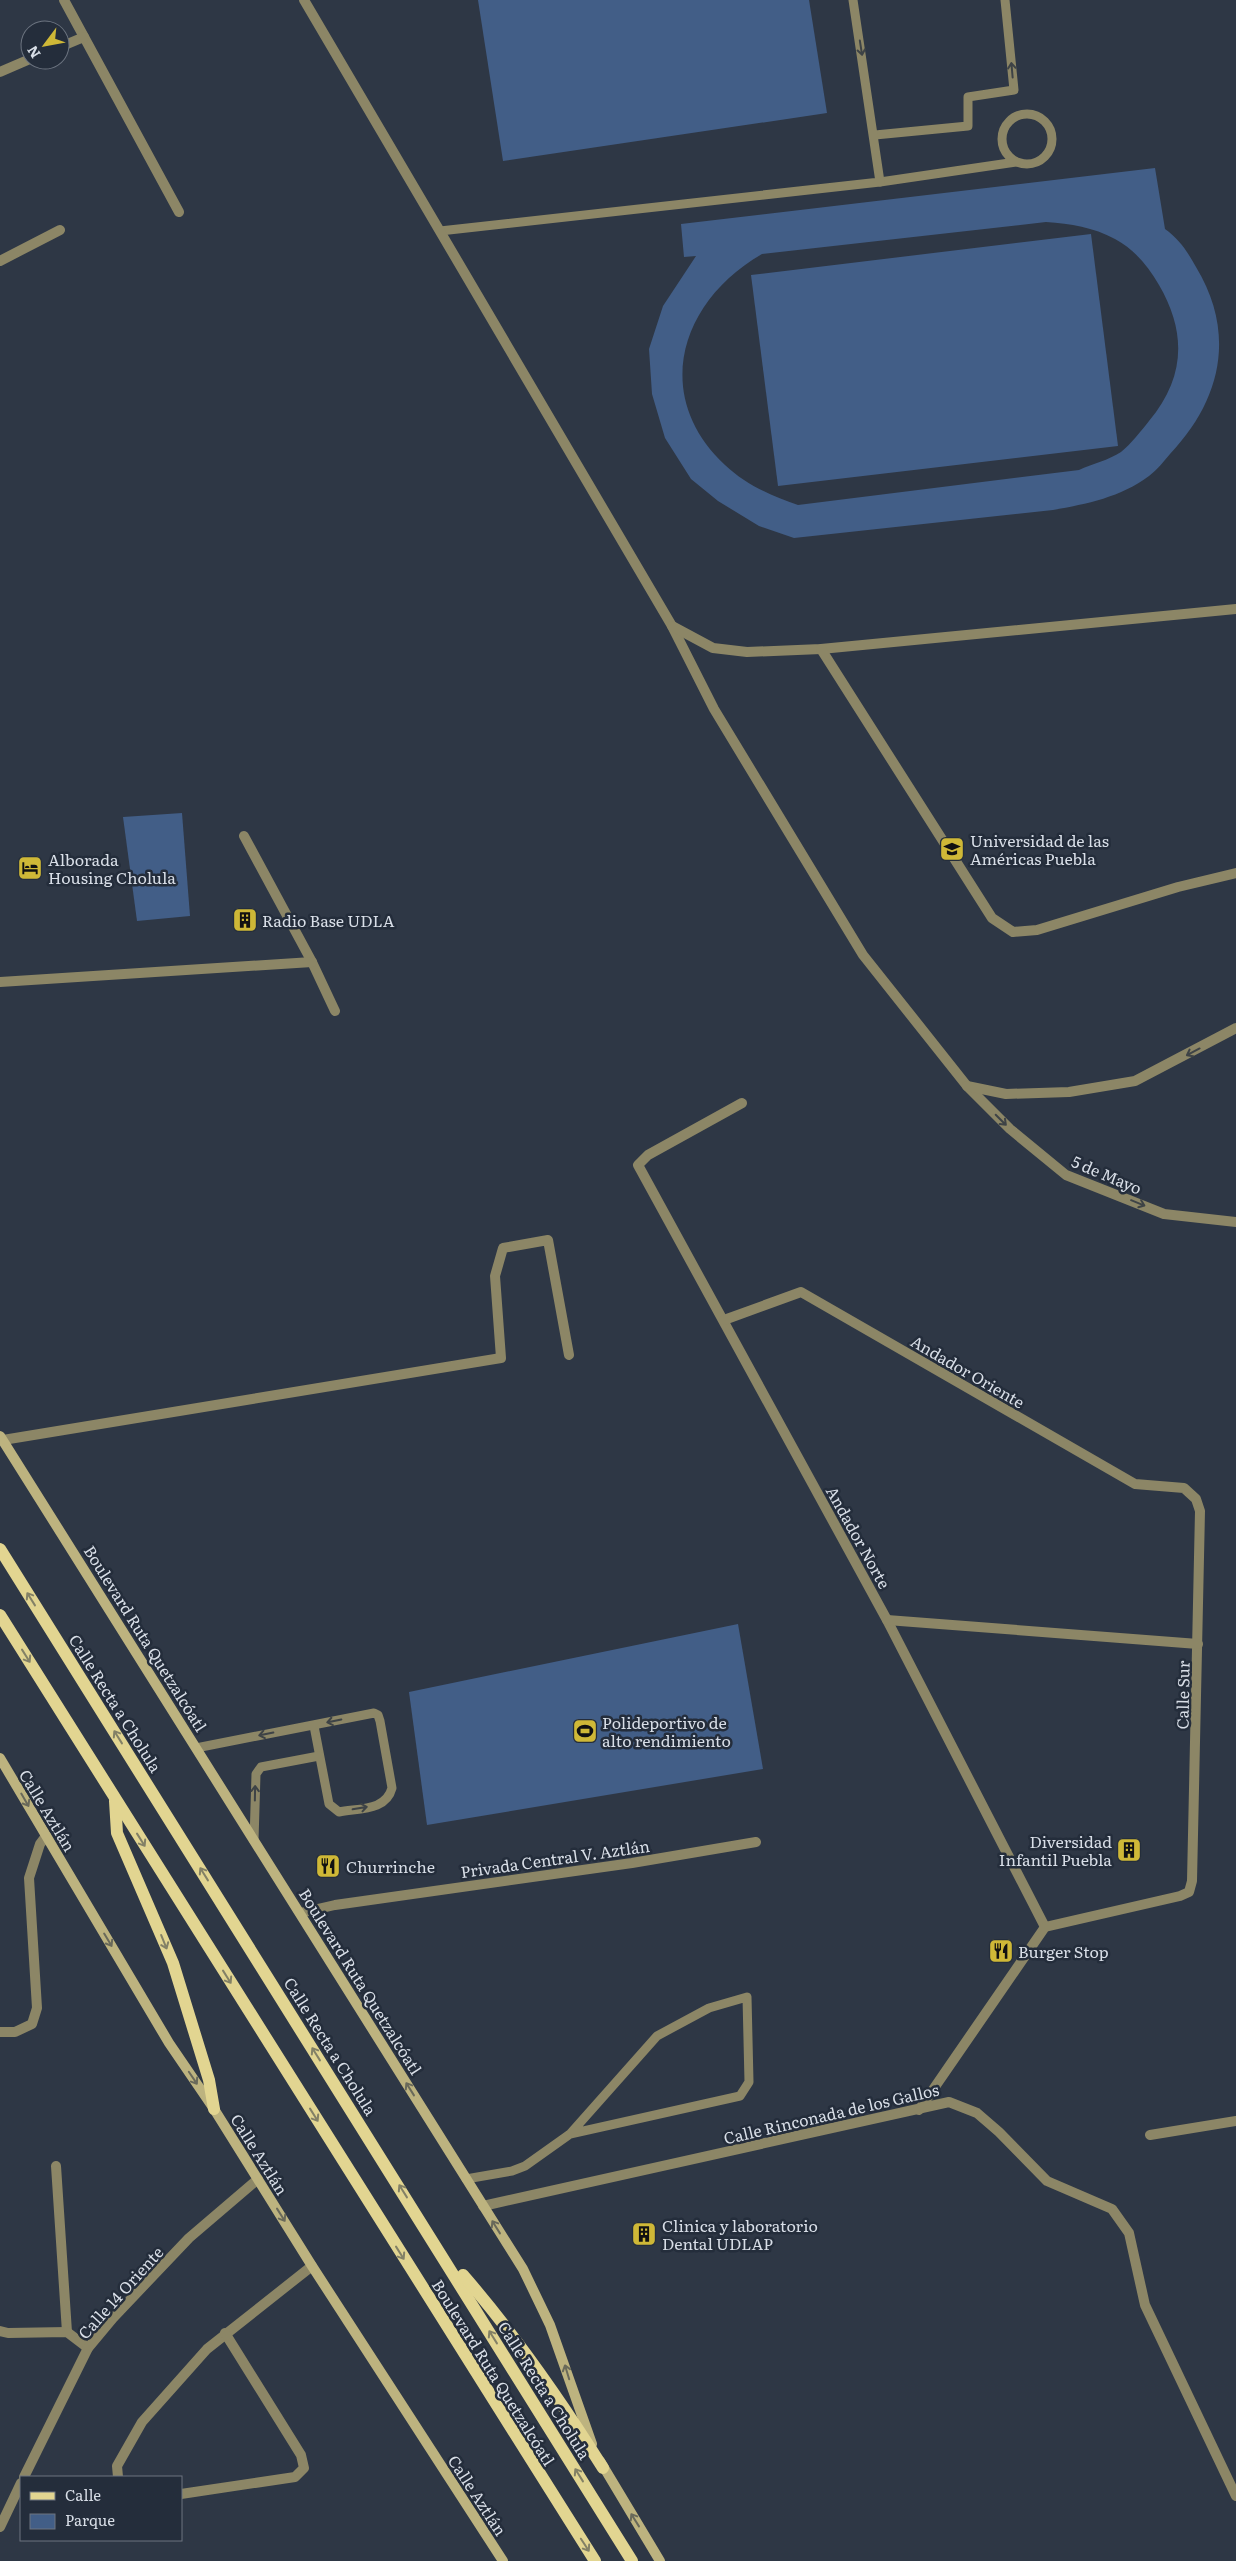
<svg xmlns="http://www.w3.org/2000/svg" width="1236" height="2561" font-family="Literata,serif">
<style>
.green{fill:#425e87;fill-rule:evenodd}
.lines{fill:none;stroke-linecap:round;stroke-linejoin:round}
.service{stroke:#8c8666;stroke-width:9}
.minor{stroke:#8c8666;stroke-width:10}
.secondary{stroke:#bdb37f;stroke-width:10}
.primary{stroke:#e2d591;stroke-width:12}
.oneway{stroke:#3e4346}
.oneway2{stroke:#838166}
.oneway3{stroke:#69695a}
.labels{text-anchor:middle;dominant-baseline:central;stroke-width:5;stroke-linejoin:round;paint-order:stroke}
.poi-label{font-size:16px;fill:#d8dee7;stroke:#242d3b;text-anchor:start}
.street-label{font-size:16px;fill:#d8dee7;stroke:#242d3b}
</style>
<rect width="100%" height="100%" fill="#2e3745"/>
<!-- green -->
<g class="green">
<path d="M 478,0 L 809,0 L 827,113 L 503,161 Z"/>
<path d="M 1155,168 L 1165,229 C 1180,240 1187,251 1196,267 C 1236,333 1222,399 1170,454 C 1164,461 1157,470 1149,476 C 1121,497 1087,504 1053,510 L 794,538 L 759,526 L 718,501 L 691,479 L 665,438 L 652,394 L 649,349 L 663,306 L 696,256 L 684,257 L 681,224 ZM 1046,222 C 1071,224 1093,227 1115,239 C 1135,250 1148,266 1159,285 C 1187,333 1185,378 1149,421 C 1141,431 1131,444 1121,452 C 1109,460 1092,464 1079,470 L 798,505 C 772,496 746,485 725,465 C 651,396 680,301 762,254 Z"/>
<path d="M 1091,234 L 1118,446 L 778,486 L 751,275 Z"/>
<path d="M 182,813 L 190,916 L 137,921 L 123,817 Z"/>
<path d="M 738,1624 L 763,1769 L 427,1825 L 409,1692 Z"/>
</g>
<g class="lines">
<!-- service -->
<g class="service">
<circle cx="1027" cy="139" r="25"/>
<path d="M 875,135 L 968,126 L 968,97 L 1014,90 L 1005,0"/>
<path d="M 880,182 L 1016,162"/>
<path d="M 440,231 L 880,182 L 853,0"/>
<path d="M 196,1748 L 374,1713 L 378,1715 L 380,1721 L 392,1788 C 386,1811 359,1808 339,1812 L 329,1804 L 314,1726"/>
<path d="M 254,1841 L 256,1774 L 261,1767 L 319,1756"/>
<path d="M 466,2179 L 512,2171 L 525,2166 L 570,2134 L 657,2036 L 709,2008 L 747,1997 L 749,2082 L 740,2096 L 570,2134"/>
</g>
<!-- minor -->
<g class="minor">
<path d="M 64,0 L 179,212"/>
<path d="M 304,0 L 672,626 L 714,709 L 863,955 L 967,1086 L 1010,1129 L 1066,1175 L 1164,1214 L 1236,1222"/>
<path d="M 60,47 L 84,37"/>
<path d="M 0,72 L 30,59"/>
<path d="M 0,261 L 60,230"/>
<path d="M 672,626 L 713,648 L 747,652 L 821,649 L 1236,609"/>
<path d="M 821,649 L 992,918 L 1013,932 L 1037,930 L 1178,887 L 1236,873"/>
<path d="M 244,836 L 312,962 L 335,1011"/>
<path d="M 0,982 L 312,962"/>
<path d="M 967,1086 L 1006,1094 L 1069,1092 L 1135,1081 L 1236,1028"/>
<path d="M 742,1103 L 648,1155 L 638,1165 L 887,1620 L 1045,1927"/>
<path d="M 724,1320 L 801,1292 L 1135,1484 L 1184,1488 L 1196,1499 L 1200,1511 L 1192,1881 L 1189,1892 L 1180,1896 L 1045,1927 L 919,2110"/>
<path d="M 3,1440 L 501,1358 L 495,1276 L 503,1248 L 548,1240 L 569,1355"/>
<path d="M 887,1620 L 1198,1644"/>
<path d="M 300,1913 L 335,1905 L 632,1863 L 756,1842"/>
<path d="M 0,2032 L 15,2032 L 32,2024 L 37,2008 L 29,1878 L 40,1844 L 46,1836"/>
<path d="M 1150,2135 L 1236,2121"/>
<path d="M 56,2166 L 67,2332"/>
<path d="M 483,2206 L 949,2102 L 977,2113 L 999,2132 L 1047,2181 L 1112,2209 L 1129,2233 L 1145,2305 L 1236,2496"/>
<path d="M 0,2331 L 8,2333 L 67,2332 L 88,2348"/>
<path d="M 24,2477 L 88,2348 L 113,2318 L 189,2238 L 258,2179"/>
<path d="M 118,2477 L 117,2466 L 142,2422 L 207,2349 L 312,2266"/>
<path d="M 181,2494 L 295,2477 L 304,2468 L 301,2455 L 225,2333"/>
<path d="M 0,2527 L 21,2483"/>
</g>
<!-- secondary -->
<g class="secondary">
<path d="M 0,1436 L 523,2269 L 550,2325 L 592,2444"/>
<path d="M 0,1758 L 169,2043 L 214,2109 L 312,2266 L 503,2561"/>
<path d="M 600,2461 L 660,2561"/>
</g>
<!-- primary -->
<g class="primary">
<path d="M 0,1549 L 632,2561"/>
<path d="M 0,1615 L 595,2561"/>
<path d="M 115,1801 L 117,1833 L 173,1963 L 209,2080 L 214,2109"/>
<path d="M 463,2275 C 516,2336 561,2401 603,2468"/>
</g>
</g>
<!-- one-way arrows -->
<defs><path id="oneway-shaft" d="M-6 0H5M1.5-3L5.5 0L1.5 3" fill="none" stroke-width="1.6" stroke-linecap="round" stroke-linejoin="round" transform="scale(1.25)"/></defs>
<g class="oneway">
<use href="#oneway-shaft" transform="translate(861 48) rotate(81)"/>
<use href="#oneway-shaft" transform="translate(1012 70) rotate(-95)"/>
<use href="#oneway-shaft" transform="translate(1193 1052) rotate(152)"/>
<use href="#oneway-shaft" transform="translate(1001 1120) rotate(45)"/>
<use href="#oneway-shaft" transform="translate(1138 1203) rotate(22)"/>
<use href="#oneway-shaft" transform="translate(334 1721) rotate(168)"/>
<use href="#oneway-shaft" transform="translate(266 1734) rotate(169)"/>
<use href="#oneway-shaft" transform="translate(255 1793) rotate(-89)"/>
<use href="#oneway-shaft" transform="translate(360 1808) rotate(-10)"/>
</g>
<g class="oneway2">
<use href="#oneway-shaft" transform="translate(31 1599) rotate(-122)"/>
<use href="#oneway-shaft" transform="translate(26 1656) rotate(58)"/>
<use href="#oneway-shaft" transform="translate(118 1737) rotate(-122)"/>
<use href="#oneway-shaft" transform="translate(141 1840) rotate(58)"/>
<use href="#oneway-shaft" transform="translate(204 1874) rotate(-122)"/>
<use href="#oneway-shaft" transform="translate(164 1942) rotate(68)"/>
<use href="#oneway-shaft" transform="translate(227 1977) rotate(58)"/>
<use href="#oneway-shaft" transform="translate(316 2054) rotate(-122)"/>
<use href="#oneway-shaft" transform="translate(314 2115) rotate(58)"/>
<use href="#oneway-shaft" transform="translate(403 2191) rotate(-122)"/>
<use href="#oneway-shaft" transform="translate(400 2253) rotate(58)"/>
<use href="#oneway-shaft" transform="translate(493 2337) rotate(-122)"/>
<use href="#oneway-shaft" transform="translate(579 2475) rotate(-122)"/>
<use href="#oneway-shaft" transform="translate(585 2545) rotate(57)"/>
</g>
<g class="oneway3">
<use href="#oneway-shaft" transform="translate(25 1800) rotate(60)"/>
<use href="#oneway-shaft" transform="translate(108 1940) rotate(59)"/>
<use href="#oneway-shaft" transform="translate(193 2078) rotate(56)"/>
<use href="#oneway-shaft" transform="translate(410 2089) rotate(-122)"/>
<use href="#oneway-shaft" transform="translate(281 2215) rotate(58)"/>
<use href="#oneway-shaft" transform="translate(496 2227) rotate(-122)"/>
<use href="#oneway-shaft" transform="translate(567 2372) rotate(-107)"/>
<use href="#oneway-shaft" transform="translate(635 2520) rotate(-122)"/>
</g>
<!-- icons -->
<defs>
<symbol id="university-square" viewBox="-11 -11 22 22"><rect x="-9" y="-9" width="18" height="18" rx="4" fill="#cfb837" stroke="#242d3b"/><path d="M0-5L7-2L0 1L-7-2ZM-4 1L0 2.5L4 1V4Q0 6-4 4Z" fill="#111"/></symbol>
<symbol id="hotel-square" viewBox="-11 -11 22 22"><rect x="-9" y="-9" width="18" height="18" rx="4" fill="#cfb837" stroke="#242d3b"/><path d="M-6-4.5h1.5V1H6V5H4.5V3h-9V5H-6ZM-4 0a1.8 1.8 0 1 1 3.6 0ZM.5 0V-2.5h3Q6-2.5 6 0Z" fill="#111"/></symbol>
<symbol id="building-square" viewBox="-11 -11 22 22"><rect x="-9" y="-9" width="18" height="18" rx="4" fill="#cfb837" stroke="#242d3b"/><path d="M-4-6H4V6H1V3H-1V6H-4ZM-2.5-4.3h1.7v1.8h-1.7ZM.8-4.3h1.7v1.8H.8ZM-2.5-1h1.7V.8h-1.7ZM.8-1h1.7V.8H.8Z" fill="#111"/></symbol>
<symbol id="stadium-square" viewBox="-11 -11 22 22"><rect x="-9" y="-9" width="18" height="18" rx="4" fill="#cfb837" stroke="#242d3b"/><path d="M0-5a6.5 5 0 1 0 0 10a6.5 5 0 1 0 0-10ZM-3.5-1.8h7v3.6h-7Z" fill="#111"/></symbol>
<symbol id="restaurant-square" viewBox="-11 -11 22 22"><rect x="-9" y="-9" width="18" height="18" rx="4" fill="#cfb837" stroke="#242d3b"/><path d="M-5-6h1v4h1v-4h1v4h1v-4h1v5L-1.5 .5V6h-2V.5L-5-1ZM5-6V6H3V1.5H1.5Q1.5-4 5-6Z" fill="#111"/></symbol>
</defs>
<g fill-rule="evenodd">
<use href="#university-square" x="938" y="835" width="28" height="28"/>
<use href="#hotel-square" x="16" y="854" width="28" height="28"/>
<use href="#building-square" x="231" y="906" width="28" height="28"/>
<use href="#stadium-square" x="571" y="1717" width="28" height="28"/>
<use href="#building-square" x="1115" y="1836" width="28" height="28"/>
<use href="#restaurant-square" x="314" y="1852" width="28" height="28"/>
<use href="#restaurant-square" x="987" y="1937" width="28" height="28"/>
<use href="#building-square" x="630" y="2220" width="28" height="28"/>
</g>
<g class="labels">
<!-- poi labels -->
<g class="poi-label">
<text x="970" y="840">Universidad de las<tspan x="970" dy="18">Américas Puebla</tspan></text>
<text x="48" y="859">Alborada<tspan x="48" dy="18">Housing Cholula</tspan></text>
<text x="262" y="920">Radio Base UDLA</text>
<text x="602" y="1722">Polideportivo de<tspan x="602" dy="18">alto rendimiento</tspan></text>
<text x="1112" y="1841" text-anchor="end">Diversidad<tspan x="1112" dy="18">Infantil Puebla</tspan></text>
<text x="346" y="1866">Churrinche</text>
<text x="1018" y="1951">Burger Stop</text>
<text x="662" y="2225">Clinica y laboratorio<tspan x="662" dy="18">Dental UDLAP</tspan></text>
</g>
<!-- street labels -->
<g class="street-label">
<text transform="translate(1107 1174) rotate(23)">5 de Mayo</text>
<text transform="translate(968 1371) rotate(30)">Andador Oriente</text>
<text transform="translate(859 1537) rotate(61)">Andador Norte</text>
<text transform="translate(146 1638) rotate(58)">Boulevard Ruta Quetzalcóatl</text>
<text transform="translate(1182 1695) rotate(-89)">Calle Sur</text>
<text transform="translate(116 1703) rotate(58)">Calle Recta a Cholula</text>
<text transform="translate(48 1810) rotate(59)">Calle Aztlán</text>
<text transform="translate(555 1858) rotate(-8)">Privada Central V. Aztlán</text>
<text transform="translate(361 1981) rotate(58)">Boulevard Ruta Quetzalcóatl</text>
<text transform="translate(331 2046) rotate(58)">Calle Recta a Cholula</text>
<text transform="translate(831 2113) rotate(-13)">Calle Rinconada de los Gallos</text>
<text transform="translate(260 2154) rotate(58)">Calle Aztlán</text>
<text transform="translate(120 2292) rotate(-48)">Calle 14 Oriente</text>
<text transform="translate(494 2372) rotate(58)">Boulevard Ruta Quetzalcóatl</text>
<text transform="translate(545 2390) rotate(58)">Calle Recta a Cholula</text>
<text transform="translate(478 2495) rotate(57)">Calle Aztlán</text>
</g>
</g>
<!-- legend -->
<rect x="20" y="2476" width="162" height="65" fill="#242d3b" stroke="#6c7480"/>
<rect x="30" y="2492" width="25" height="8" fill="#e2d591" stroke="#6c7480"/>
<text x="65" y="2501" font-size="15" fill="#d8dee7">Calle</text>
<rect x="30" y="2514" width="25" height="15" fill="#425e87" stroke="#6c7480"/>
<text x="65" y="2526" font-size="15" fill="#d8dee7">Parque</text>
<!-- north arrow -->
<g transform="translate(45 45) rotate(238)"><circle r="24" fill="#242d3b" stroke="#6c7480"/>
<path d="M0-4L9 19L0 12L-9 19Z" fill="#cfb837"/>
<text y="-8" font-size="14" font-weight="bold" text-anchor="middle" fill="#d8dee7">N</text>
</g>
</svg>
